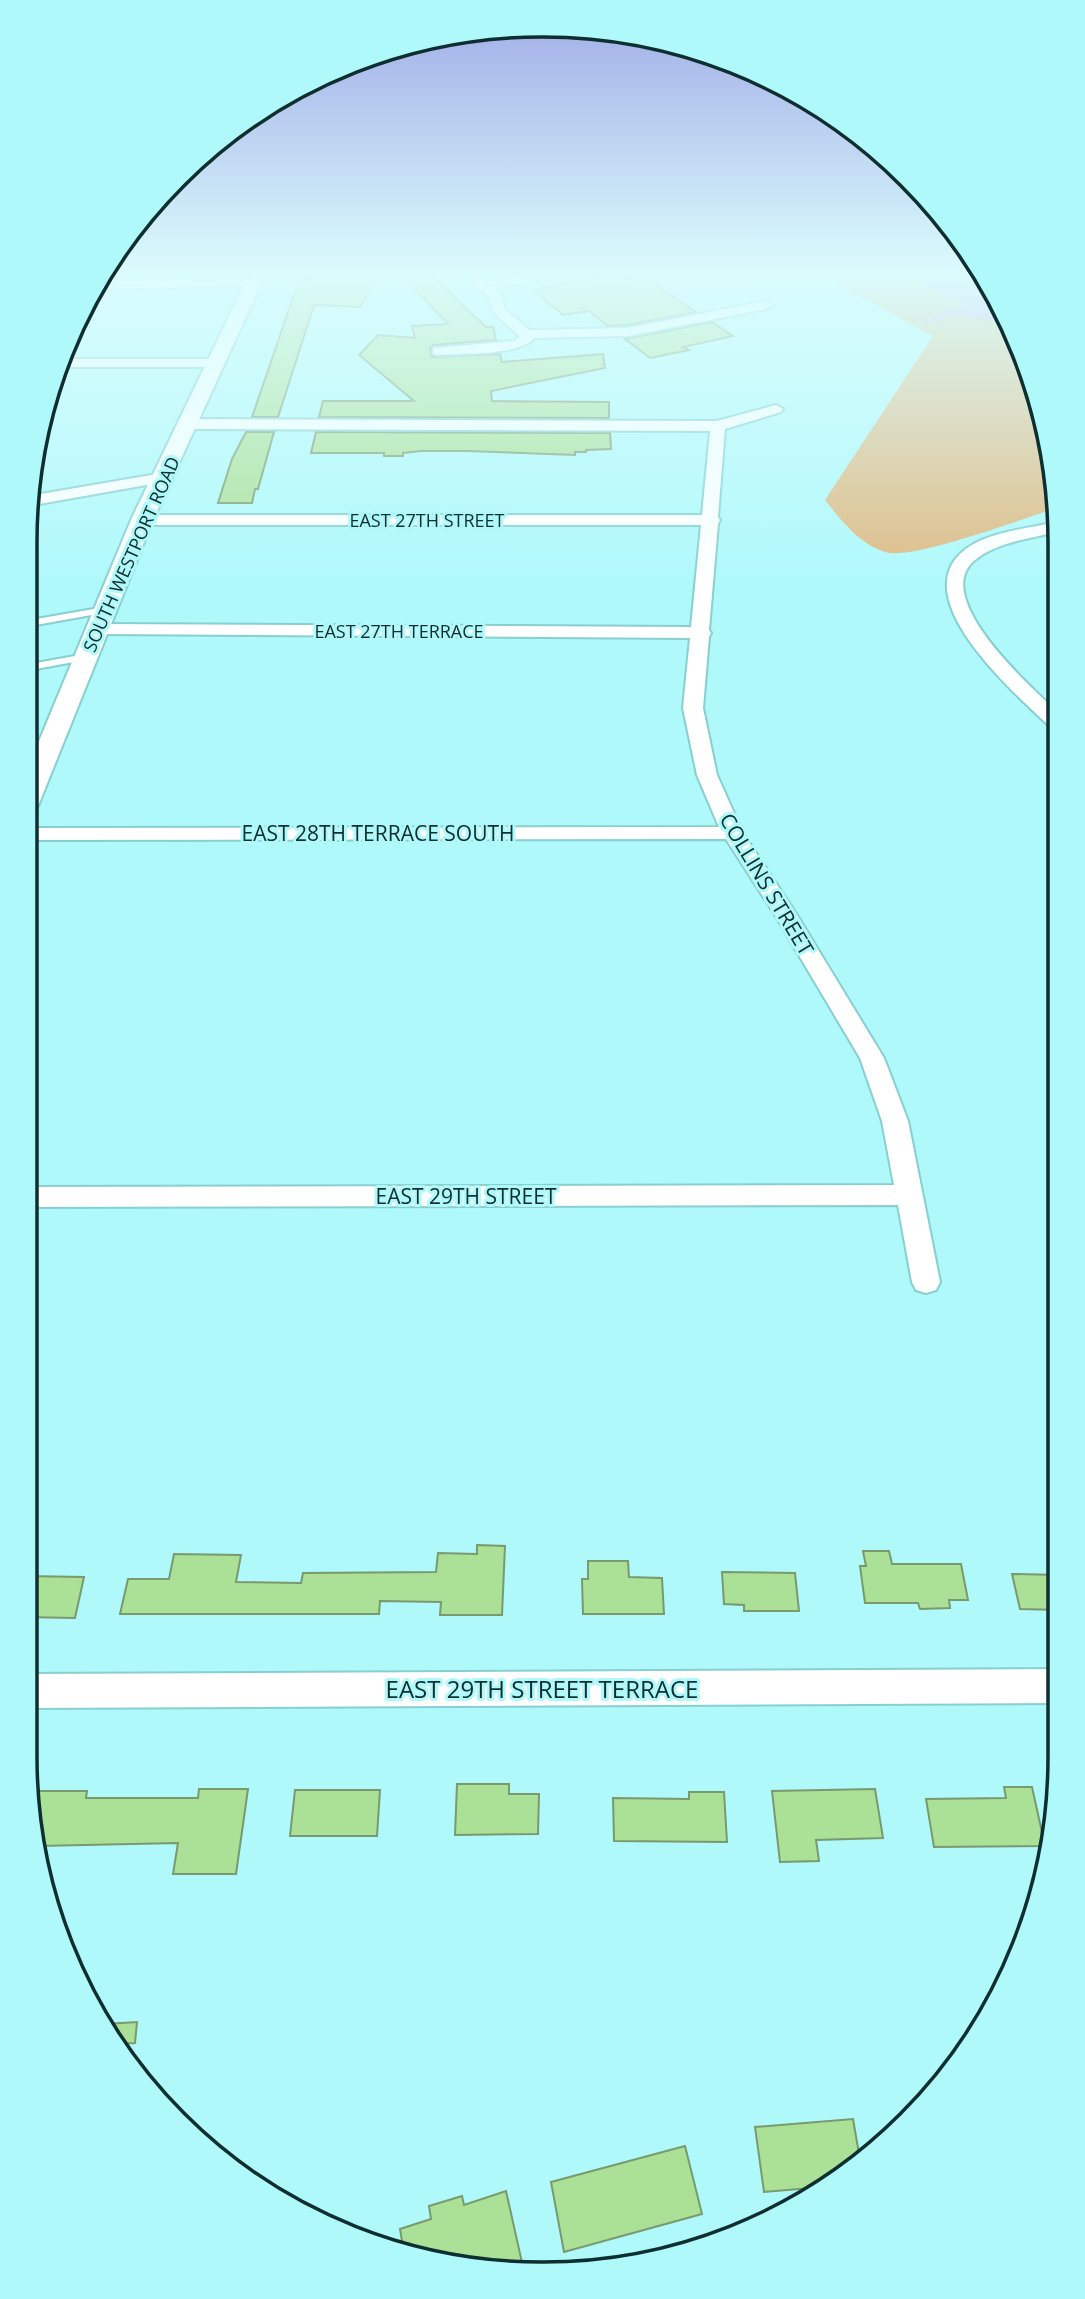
<svg xmlns="http://www.w3.org/2000/svg" width="1085" height="2299" font-family="'Open Sans',sans-serif">
<style>
.green{fill:#deba83}
.water{fill:#d19ce3}
.building{fill:#aae196;stroke:#79996e;stroke-width:2}
.lines{fill:none;stroke-linecap:round;stroke-linejoin:round}
.service-casing{stroke:#87cfd1;stroke-width:4}
.minor-casing{stroke:#87cfd1;stroke-width:4}
.tertiary-casing{stroke:#87cfd1;stroke-width:4}
.service{fill:#fff;fill-rule:evenodd}
.minor{fill:#fff;fill-rule:evenodd}
.tertiary{fill:#fff;fill-rule:evenodd}
.labels{text-anchor:middle;dominant-baseline:central;stroke-width:6;stroke-linejoin:round;paint-order:stroke}
.far-street-label{font-size:18px;fill:#0f2e2f;stroke:#aff9fb}
.street-label{font-size:21px;fill:#0f2e2f;stroke:#aff9fb}
.near-street-label{font-size:24px;fill:#0f2e2f;stroke:#aff9fb}
.rim{fill:none;stroke:#0f2e2f;stroke-width:3.5}
</style>
<rect width="100%" height="100%" fill="#aff9fb"/>
<!-- green -->
<path class="green" d="M 810,269 L 978,269 L 1021,344 L 1056,474 L 1056,508 C 1025,518 911,561 885,552 C 859,544 841,520 825,500 L 933,336 Z"/>
<!-- water -->
<path class="water" d="M 913,269 L 978,269 L 1007,321 L 998,322 L 953,314 L 923,326 L 939,313 L 966,304 L 931,290 L 911,274 Z"/>
<!-- building -->
<g class="building">
<path d="M 313,269 L 382,269 L 360,307 L 314,305 L 278,417 L 252,417 L 295,292 Z"/>
<path d="M 396,269 L 425,269 L 486,327 L 493,327 L 496,340 L 433,345 L 430,348 L 432,357 L 500,354 L 502,362 L 603,354 L 605,368 L 491,391 L 492,401 L 609,402 L 609,418 L 319,417 L 323,401 L 414,401 L 359,355 L 378,335 L 415,338 L 412,326 L 448,324 Z"/>
<path d="M 622,272 L 638,282 L 648,280 L 696,312 L 628,325 L 608,326 L 589,311 L 563,315 L 533,290 Z"/>
<path d="M 712,322 L 733,336 L 683,347 L 689,350 L 650,358 L 625,339 Z"/>
<path d="M 246,432 L 274,432 L 258,489 L 255,489 L 252,503 L 218,503 L 232,459 Z"/>
<path d="M 316,432 L 610,433 L 611,449 L 586,450 L 586,452 L 575,452 L 575,455 L 467,451 L 421,451 L 403,453 L 403,456 L 384,456 L 384,453 L 311,453 Z"/>
<path d="M 477,1545 L 505,1546 L 502,1615 L 440,1615 L 441,1602 L 380,1601 L 379,1614 L 120,1614 L 128,1579 L 169,1579 L 174,1554 L 241,1555 L 236,1582 L 301,1583 L 303,1573 L 436,1572 L 438,1553 L 477,1554 Z"/>
<path d="M 863,1551 L 889,1551 L 892,1564 L 961,1564 L 968,1600 L 949,1600 L 950,1608 L 920,1609 L 918,1603 L 865,1603 L 860,1566 L 866,1566 Z"/>
<path d="M 588,1561 L 628,1561 L 629,1577 L 662,1578 L 664,1614 L 583,1614 L 582,1579 L 588,1579 Z"/>
<path d="M 722,1572 L 795,1573 L 799,1611 L 744,1611 L 744,1605 L 724,1604 Z"/>
<path d="M 1012,1574 L 1060,1575 L 1060,1610 L 1020,1609 Z"/>
<path d="M 24,1576 L 84,1577 L 75,1618 L 24,1617 Z"/>
<path d="M 457,1784 L 509,1784 L 509,1794 L 539,1794 L 538,1834 L 455,1835 Z"/>
<path d="M 1004,1787 L 1032,1787 L 1045,1846 L 934,1847 L 926,1799 L 1006,1798 Z"/>
<path d="M 199,1789 L 248,1789 L 236,1874 L 173,1874 L 178,1843 L 39,1846 L 31,1798 L 38,1798 L 39,1791 L 87,1791 L 86,1798 L 198,1798 Z"/>
<path d="M 875,1789 L 883,1838 L 816,1840 L 819,1861 L 780,1862 L 772,1791 Z"/>
<path d="M 295,1790 L 380,1790 L 377,1836 L 290,1836 Z"/>
<path d="M 689,1792 L 724,1792 L 727,1842 L 614,1841 L 613,1798 L 689,1799 Z"/>
<path d="M 137,2022 L 135,2043 L 117,2044 L 106,2024 Z"/>
<path d="M 853,2119 L 861,2165 L 858,2168 L 812,2196 L 811,2188 L 764,2192 L 755,2127 Z"/>
<path d="M 685,2146 L 702,2214 L 564,2252 L 551,2182 Z"/>
<path d="M 506,2191 L 523,2267 L 441,2264 L 404,2253 L 400,2229 L 431,2219 L 429,2206 L 462,2196 L 464,2205 Z"/>
</g>
<g class="lines">
<defs>
<g id="service">
<path d="M 105,607 L 108,608 L 108,612 L 25,627 L 25,621 Z"/>
<path d="M 86,654 L 91,657 L 90,659 L 25,671 L 25,665 Z"/>
</g>
<g id="minor">
<path d="M 456,269 L 470,269 L 486,282 L 556,269 L 583,269 L 577,273 L 495,288 L 502,296 L 505,309 L 529,330 L 628,328 L 766,301 L 773,305 L 766,309 L 628,336 L 534,338 C 523,355 459,354 438,355 L 433,354 L 433,348 L 514,341 L 520,337 L 494,313 L 489,297 Z"/>
<path d="M 253,279 L 258,280 L 258,286 L 94,289 L 98,281 Z"/>
<path d="M 60,359 L 216,359 L 223,363 L 216,367 L 58,367 Z"/>
<path d="M 776,405 L 783,409 L 781,412 L 725,429 L 718,517 L 720,520 L 718,524 L 709,630 L 711,633 L 709,637 L 703,708 L 717,775 L 743,833 L 797,915 L 884,1058 L 908,1121 L 940,1282 L 936,1290 L 926,1293 L 916,1290 L 912,1282 L 898,1205 L 25,1207 L 25,1187 L 894,1185 L 882,1121 L 860,1058 L 775,915 L 726,839 L 25,840 L 25,828 L 719,827 L 697,775 L 683,708 L 690,638 L 97,634 L 88,629 L 97,624 L 691,627 L 701,525 L 142,525 L 134,520 L 142,515 L 702,515 L 710,431 L 189,429 L 181,424 L 189,419 L 717,421 Z"/>
<path d="M 163,473 L 169,475 L 171,478 L 169,481 L 28,506 L 29,496 Z"/>
<path d="M 1056,522 L 1056,532 C 1030,539 997,542 975,560 C 929,597 1031,687 1057,712 L 1057,729 L 1050,727 C 1016,694 910,603 960,554 C 982,532 1027,529 1056,522 Z"/>
<path d="M 1060,1669 L 1060,1703 L 25,1708 L 25,1674 Z"/>
</g>
<path id="tertiary" d="M 256,269 L 272,269 L 261,284 L 153,520 L 38,806 L 34,812 L 25,814 L 25,775 L 131,520 L 245,283 Z"/>
</defs>
<!-- service casing -->
<use href="#service" class="service-casing"/>
<!-- minor casing -->
<use href="#minor" class="minor-casing"/>
<!-- tertiary casing -->
<use href="#tertiary" class="tertiary-casing"/>
<!-- service -->
<use href="#service" class="service"/>
<!-- minor -->
<use href="#minor" class="minor"/>
<!-- tertiary -->
<use href="#tertiary" class="tertiary"/>
</g>
<!-- sky -->
<linearGradient id="sky" x2="0" y2="1"><stop stop-color="#9faae6"/><stop offset="0.46" stop-color="#dbfcfd"/><stop offset="1" stop-color="#dbfcfd" stop-opacity="0"/></linearGradient>
<rect width="1085" height="591" fill="url(#sky)"/>
<g class="labels">
<!-- far-street labels -->
<g class="far-street-label">
<text x="427" y="520">EAST 27TH STREET</text>
<text transform="translate(131 554) rotate(-66)">SOUTH WESTPORT ROAD</text>
<text x="399" y="631">EAST 27TH TERRACE</text>
</g>
<!-- street labels -->
<g class="street-label">
<text x="378" y="833">EAST 28TH TERRACE SOUTH</text>
<text transform="translate(767 884) rotate(59)">COLLINS STREET</text>
<text x="466" y="1196">EAST 29TH STREET</text>
</g>
<!-- near-street labels -->
<g class="near-street-label">
<text x="542" y="1688">EAST 29TH STREET TERRACE</text>
</g>
</g>
<!-- crop -->
<path d="M0 0H1085V2299H0ZM542 37H543A505 505 0 0 1 1048 542V1757A505 505 0 0 1 543 2262H542A505 505 0 0 1 37 1757V542A505 505 0 0 1 542 37Z" fill="#aff9fb" fill-rule="evenodd"/>
<path class="rim" d="M542 37H543A505 505 0 0 1 1048 542V1757A505 505 0 0 1 543 2262H542A505 505 0 0 1 37 1757V542A505 505 0 0 1 542 37Z"/>
</svg>
